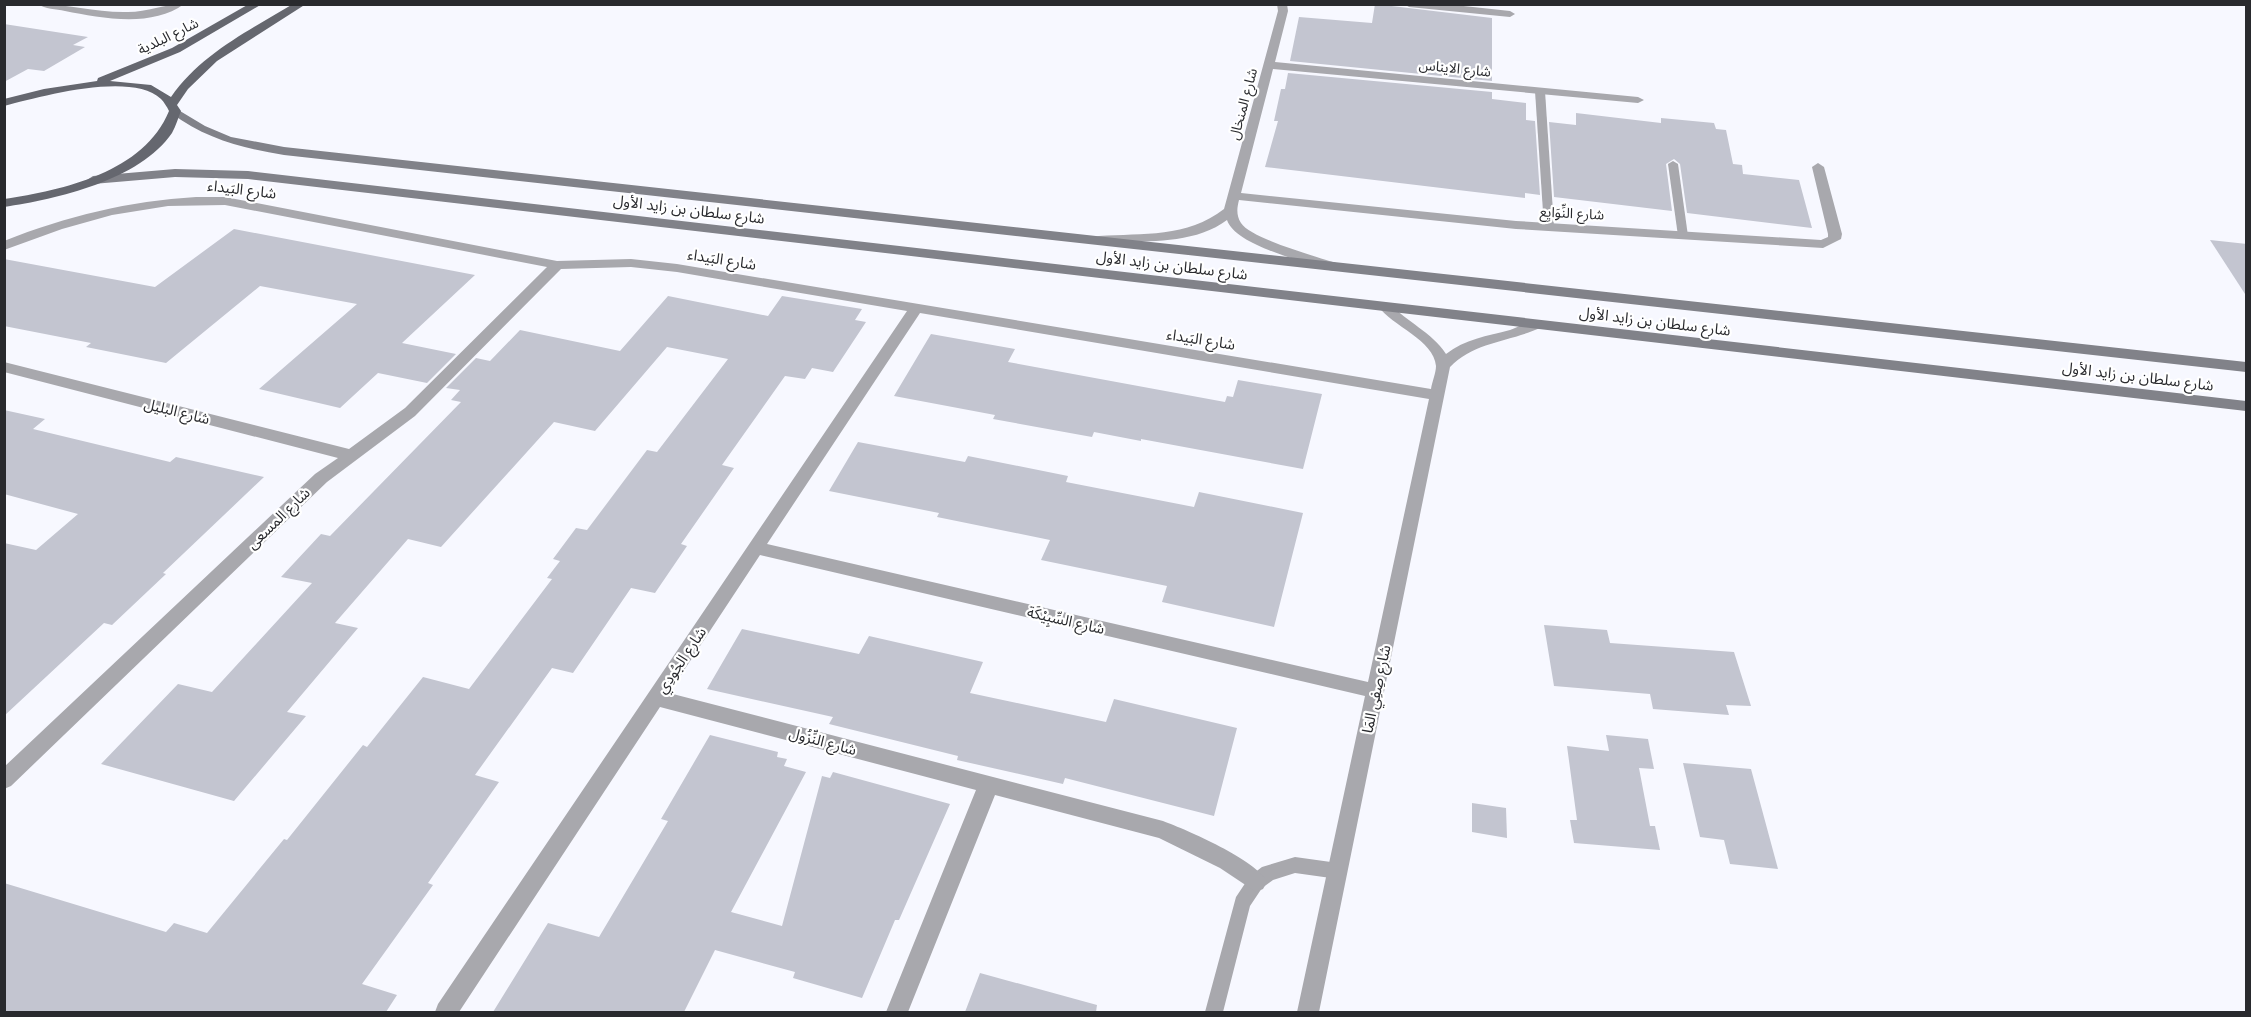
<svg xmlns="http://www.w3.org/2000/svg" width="2251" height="1017" font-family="Poppins,'Noto Sans Arabic',sans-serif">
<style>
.building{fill:#c3c5d0}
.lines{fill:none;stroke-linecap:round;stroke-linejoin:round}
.service{fill:#a8a8ad;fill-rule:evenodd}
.minor{fill:#a8a8ad;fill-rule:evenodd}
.secondary{fill:#818289;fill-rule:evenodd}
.primary{fill:#65676f;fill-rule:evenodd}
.labels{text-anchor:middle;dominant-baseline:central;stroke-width:4.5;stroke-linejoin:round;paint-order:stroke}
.far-street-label{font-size:14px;fill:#292a2e;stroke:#fff}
.street-label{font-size:15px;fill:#292a2e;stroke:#fff}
</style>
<rect width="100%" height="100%" fill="#f7f8ff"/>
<!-- building -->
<g class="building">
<path d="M 1375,4 L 1492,18 L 1492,81 L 1290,61 L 1299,17 L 1372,23 Z"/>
<path d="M 4,24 L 88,37 L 73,45 L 85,47 L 44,71 L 28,69 L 4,82 Z"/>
<path d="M 1288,73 L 1492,92 L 1492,99 L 1526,103 L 1526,120 L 1535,121 L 1540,195 L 1525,193 L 1525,198 L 1265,167 L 1278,121 L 1274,121 L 1281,89 L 1285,89 Z"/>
<path d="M 1576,113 L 1661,123 L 1661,118 L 1714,123 L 1716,129 L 1726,130 L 1733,164 L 1742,165 L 1743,174 L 1799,180 L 1812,228 L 1687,213 L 1680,164 L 1674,159 L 1666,164 L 1672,211 L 1554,197 L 1549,122 L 1576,125 Z"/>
<path d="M 234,229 L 475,275 L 402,343 L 456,354 L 427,383 L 378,373 L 340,408 L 259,389 L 357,304 L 260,286 L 166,363 L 86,347 L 91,343 L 4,326 L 4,259 L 155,287 Z"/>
<path d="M 2210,240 L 2247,244 L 2247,297 Z"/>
<path d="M 668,296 L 768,316 L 782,296 L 862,309 L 855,320 L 866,322 L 833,372 L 812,368 L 805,379 L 785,376 L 722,465 L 734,468 L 681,544 L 687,546 L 655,593 L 631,588 L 573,673 L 552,668 L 475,775 L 499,782 L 428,883 L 433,885 L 362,984 L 397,995 L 386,1012 L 4,1012 L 4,883 L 166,932 L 174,923 L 207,933 L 284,839 L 287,840 L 363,745 L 367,747 L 423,677 L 469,689 L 552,579 L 547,578 L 560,561 L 553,559 L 576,528 L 587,530 L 647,450 L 657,452 L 728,359 L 667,347 L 595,431 L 554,422 L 441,547 L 408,539 L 335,623 L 358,628 L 287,712 L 306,716 L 234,801 L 101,764 L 178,684 L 212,692 L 312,583 L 281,577 L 321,534 L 330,536 L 461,402 L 451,400 L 460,390 L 446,388 L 476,358 L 490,361 L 520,330 L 620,351 Z"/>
<path d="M 931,334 L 1015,349 L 1008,362 L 1225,402 L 1227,396 L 1233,397 L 1238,380 L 1322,394 L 1303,469 L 1141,439 L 1141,441 L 1094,432 L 1092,437 L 993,419 L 995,415 L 894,396 Z"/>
<path d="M 4,410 L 45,419 L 33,429 L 170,462 L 176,457 L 264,477 L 163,573 L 166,574 L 112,625 L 104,623 L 4,716 L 4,543 L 36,550 L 78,514 L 4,494 Z"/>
<path d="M 858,442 L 965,462 L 968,456 L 1068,476 L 1066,482 L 1194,507 L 1199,492 L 1303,513 L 1274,627 L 1162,602 L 1167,586 L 1041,560 L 1050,540 L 937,517 L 939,513 L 829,491 Z"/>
<path d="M 1544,625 L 1607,630 L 1610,643 L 1734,652 L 1751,706 L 1726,705 L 1729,715 L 1653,709 L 1650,694 L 1554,686 Z"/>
<path d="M 742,629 L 859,654 L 869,636 L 983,662 L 970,693 L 1106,722 L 1114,699 L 1237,728 L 1214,816 L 1065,778 L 1063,784 L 957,760 L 958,756 L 829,724 L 833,717 L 707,689 Z"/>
<path d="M 710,735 L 778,752 L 777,757 L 787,759 L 784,766 L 806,772 L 731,912 L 782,926 L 822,776 L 830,778 L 833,772 L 950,804 L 899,920 L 895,920 L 862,998 L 793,978 L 795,972 L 715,950 L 684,1012 L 493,1012 L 548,923 L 599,937 L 668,821 L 661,819 Z"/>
<path d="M 1606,735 L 1648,739 L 1654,769 L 1639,768 L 1650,826 L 1655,826 L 1660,850 L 1574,843 L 1570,820 L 1577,820 L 1567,746 L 1609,751 Z"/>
<path d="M 1683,763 L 1751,769 L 1778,869 L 1730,864 L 1724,840 L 1700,837 Z"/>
<path d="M 1472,803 L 1506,808 L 1507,838 L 1472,832 Z"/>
<path d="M 980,973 L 1097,1005 L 1096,1012 L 965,1012 Z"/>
</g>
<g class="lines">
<!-- service -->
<g class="service">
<path d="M 1540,88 L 1545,91 L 1554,227 L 1549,230 L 1544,227 L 1535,91 Z"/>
<path d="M 1673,161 L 1678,164 L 1688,236 L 1683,239 L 1678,236 L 1668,164 Z"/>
<path d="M 1295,857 L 1338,863 L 1344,865 L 1347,871 L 1344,877 L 1338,879 L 1295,873 L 1273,880 L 1262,888 L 1250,906 L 1223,1012 L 1205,1012 L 1236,897 L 1250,876 L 1262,867 Z"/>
</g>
<!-- minor -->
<g class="minor">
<path d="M 38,4 C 68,4 98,13 128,12 C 147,12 165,4 184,4 C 152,28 101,18 65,11 C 56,9 45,9 38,4 Z"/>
<path d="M 1277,4 L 1287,4 L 1288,11 L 1275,62 L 1638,97 L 1644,100 L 1638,103 L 1273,69 L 1241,193 L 1516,221 L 1821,240 L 1828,237 L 1828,234 L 1812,167 L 1818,163 L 1824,167 L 1842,234 L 1841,239 L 1823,248 L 1516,229 L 1239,200 C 1237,208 1236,215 1241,223 C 1251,239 1318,257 1339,264 L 1341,267 L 1334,271 L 1329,270 C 1304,261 1236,246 1227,220 C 1198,242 1157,241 1122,242 C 1113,243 1103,245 1094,243 L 1092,240 L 1094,237 L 1099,236 C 1143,233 1187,238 1224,209 L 1278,11 Z"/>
<path d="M 1404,4 L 1445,4 L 1510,11 L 1515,14 L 1510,17 L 1409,7 Z"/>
<path d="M 196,197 L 225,197 L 557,261 L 631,259 L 677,264 L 1431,389 C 1432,382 1436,373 1436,366 C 1434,340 1392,326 1378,306 L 1380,303 L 1390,303 C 1407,323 1431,331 1446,354 C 1465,339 1487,336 1510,330 C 1520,327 1531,318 1542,321 L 1544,324 L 1542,327 C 1511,342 1475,341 1450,367 L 1319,1012 L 1297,1012 L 1365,696 L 760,555 L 669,693 L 1163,821 C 1187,830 1257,860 1267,882 L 1263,889 L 1256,892 L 1220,868 L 1159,838 L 995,795 L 908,1012 L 886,1012 L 976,790 L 660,707 L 459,1012 L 435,1012 L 438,1004 L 907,311 L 677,272 L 631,267 L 561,269 L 415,416 L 327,482 L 11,786 L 4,789 L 4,767 L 315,474 L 338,458 L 4,372 L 4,362 L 349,449 L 405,408 L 547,267 L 225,205 L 168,206 L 112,215 L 62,229 L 4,250 L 4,241 C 67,216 129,201 196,197 ZM 920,313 L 1429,399 L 1368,682 L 767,544 Z"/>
</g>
<!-- secondary -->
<g class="secondary">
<path d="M 175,108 L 205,126 L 231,137 L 284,147 L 2246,362 L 2246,372 L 284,155 C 242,148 206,139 171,113 L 169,111 Z"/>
<path d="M 175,169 L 248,171 L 2246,401 L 2246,411 L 248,179 L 175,177 L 93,184 L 87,180 L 93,176 Z"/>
</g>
<!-- primary -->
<path class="primary" d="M 249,4 L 262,4 L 180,52 L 110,81 L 151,85 L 171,97 C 201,54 248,31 293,4 L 306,4 L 217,61 L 188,89 L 177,105 L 181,111 C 178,118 176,126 172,133 C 140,180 57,199 4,207 L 4,199 C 64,190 144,172 169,111 C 167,107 164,102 161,99 C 131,71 40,97 4,106 L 4,99 L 44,89 L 97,81 L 98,78 L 172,48 Z"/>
</g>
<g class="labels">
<!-- far-street labels -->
<g class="far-street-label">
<text transform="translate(168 36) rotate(-26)">شارع البلدية</text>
<text transform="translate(1455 68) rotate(6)">شارع الايناس</text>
<text transform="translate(1243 104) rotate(-75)">شارع المنخال</text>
<text transform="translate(1572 213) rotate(3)">شارع النِّوَايِع</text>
</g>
<!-- street labels -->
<g class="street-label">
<text transform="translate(242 189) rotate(7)">شارع البَيداء</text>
<text transform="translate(689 209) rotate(7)">شارع سلطان بن زايد الأول</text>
<text transform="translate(722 259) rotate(9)">شارع البَيداء</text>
<text transform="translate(1172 265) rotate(7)">شارع سلطان بن زايد الأول</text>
<text transform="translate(1655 321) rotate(7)">شارع سلطان بن زايد الأول</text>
<text transform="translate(1201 339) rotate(9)">شارع البَيداء</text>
<text transform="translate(2138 376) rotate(7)">شارع سلطان بن زايد الأول</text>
<text transform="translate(177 411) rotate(14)">شارع البليل</text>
<text transform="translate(278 518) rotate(-44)">شارع المسعى</text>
<text transform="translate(1066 620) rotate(13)">شارع السِّبِيْكَة</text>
<text transform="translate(681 660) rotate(-56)">شارع الجُودِي</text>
<text transform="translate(1376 689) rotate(-78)">شارع صِفِي المَا</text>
<text transform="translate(823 741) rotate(15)">شارع النِّزُول</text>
</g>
</g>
<!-- border -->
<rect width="2251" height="1017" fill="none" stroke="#292a2e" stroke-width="12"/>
</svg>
